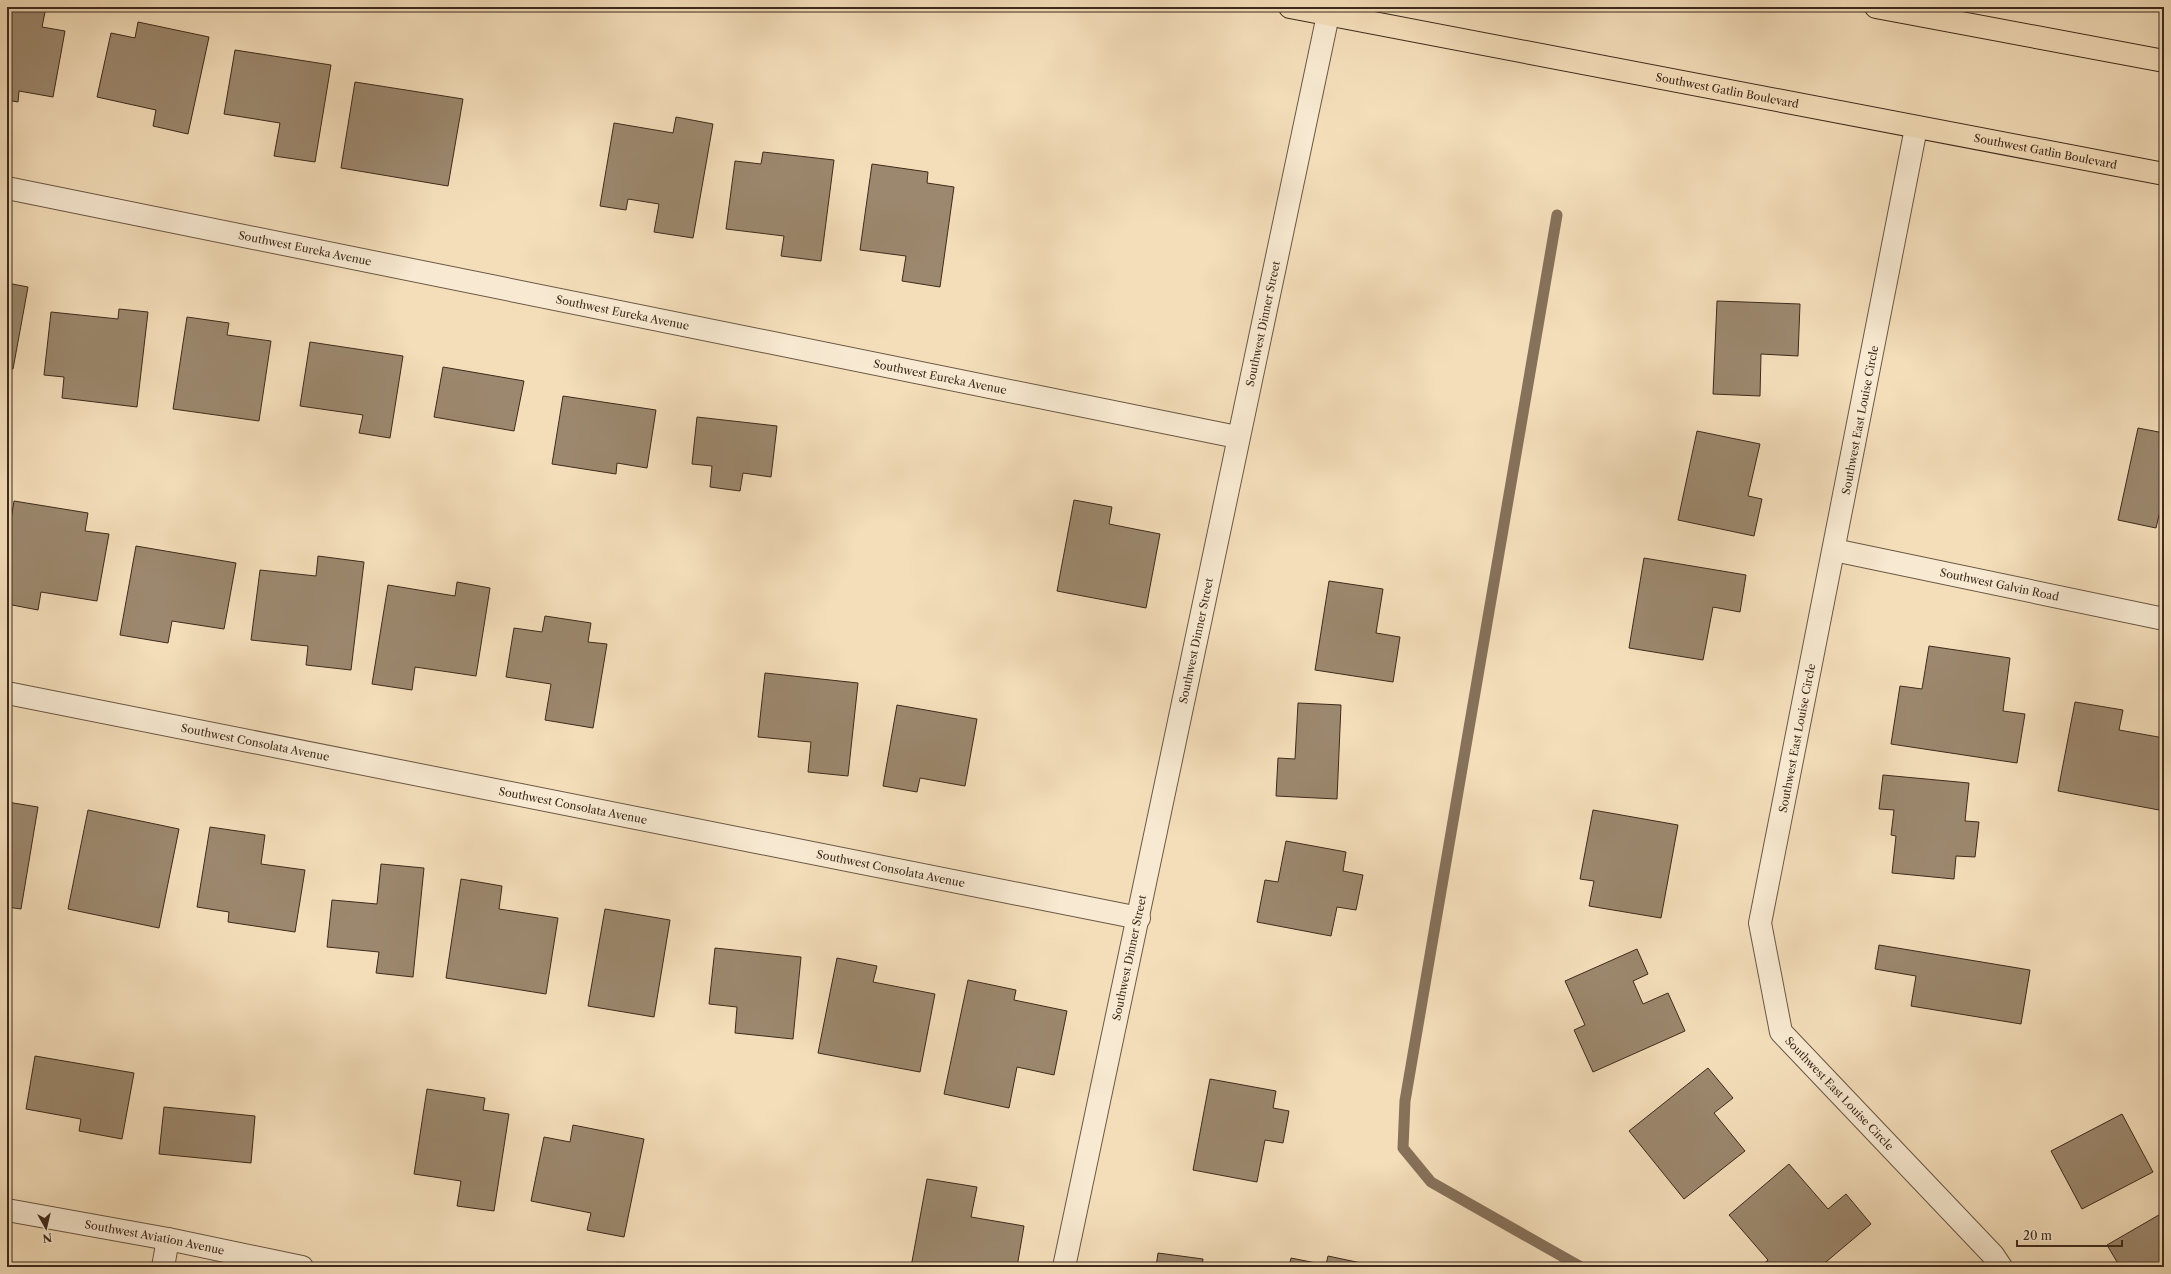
<svg xmlns="http://www.w3.org/2000/svg" width="2171" height="1274" font-family="'Libre Caslon Text',serif">
<style>
.lines{fill:none;stroke-linecap:round;stroke-linejoin:round}
.stream{stroke:#86715a;stroke-width:11}
.building{fill:#9c886e;stroke:#3d2a1c}
.street-casing{stroke:#6b5744;stroke-width:24}
.primary-casing{stroke:#3d2a1c;stroke-width:24}
.street{stroke:#f8ead2;stroke-width:22}
.primary{stroke:#f4deba;stroke-width:22}
.labels{text-anchor:middle;dominant-baseline:central;stroke-width:4;stroke-linejoin:round;paint-order:stroke}
.street-label{font-size:11px;fill:#3d2a1c;stroke:#f8ead2}
</style>
<rect width="100%" height="100%" fill="#f4deba"/>
<filter id="stains"><feTurbulence type="fractalNoise" baseFrequency=".005" numOctaves="4"/><feColorMatrix values="0 0 0 0 .2 0 0 0 0 .09 0 0 0 0 .02 0 0 0 .5 -.17"/></filter>
<radialGradient id="worn" r=".72"><stop offset=".6" stop-color="#630" stop-opacity="0"/><stop offset="1" stop-color="#630" stop-opacity=".3"/></radialGradient>
<g class="lines">
<!-- stream -->
<path class="stream" d="M 1557,215 L 1405,1101 L 1403,1148 L 1431,1182 L 1581,1267"/>
</g>
<!-- building -->
<g class="building">
<path d="M 7,7 L 46,7 L 42,27 L 65,31 L 53,97 L 19,91 L 18,102 L 7,100 Z"/>
<path d="M 138,22 L 209,37 L 188,134 L 153,126 L 156,110 L 97,97 L 111,33 L 135,38 Z"/>
<path d="M 235,50 L 331,65 L 315,162 L 274,156 L 280,123 L 224,114 Z"/>
<path d="M 355,82 L 463,99 L 448,186 L 341,168 Z"/>
<path d="M 676,117 L 713,124 L 693,238 L 654,232 L 659,204 L 628,199 L 626,210 L 600,206 L 614,123 L 673,133 Z"/>
<path d="M 763,152 L 834,160 L 821,261 L 781,256 L 784,236 L 726,229 L 735,161 L 761,164 Z"/>
<path d="M 872,164 L 928,172 L 927,183 L 954,187 L 940,287 L 902,281 L 906,256 L 860,250 Z"/>
<path d="M 7,283 L 28,287 L 13,369 L 7,368 Z"/>
<path d="M 1717,301 L 1800,304 L 1798,356 L 1761,354 L 1760,396 L 1713,394 Z"/>
<path d="M 119,309 L 148,312 L 137,407 L 62,398 L 64,377 L 44,375 L 51,312 L 118,319 Z"/>
<path d="M 187,317 L 229,323 L 227,335 L 271,341 L 259,421 L 173,409 Z"/>
<path d="M 310,342 L 403,356 L 390,438 L 359,433 L 363,415 L 300,406 Z"/>
<path d="M 443,367 L 524,381 L 514,431 L 434,417 Z"/>
<path d="M 563,396 L 656,410 L 647,468 L 617,463 L 616,474 L 552,464 Z"/>
<path d="M 697,417 L 777,426 L 771,477 L 743,473 L 740,491 L 710,487 L 712,466 L 692,464 Z"/>
<path d="M 2138,428 L 2164,433 L 2164,512 L 2160,511 L 2156,528 L 2118,520 Z"/>
<path d="M 1697,431 L 1760,444 L 1748,496 L 1762,499 L 1754,536 L 1678,520 Z"/>
<path d="M 1074,500 L 1112,507 L 1109,524 L 1160,534 L 1146,608 L 1057,591 Z"/>
<path d="M 14,501 L 88,513 L 85,531 L 109,534 L 97,601 L 41,592 L 38,610 L 7,604 L 7,545 Z"/>
<path d="M 136,546 L 236,563 L 224,629 L 172,621 L 168,643 L 120,635 Z"/>
<path d="M 318,556 L 364,562 L 351,670 L 306,665 L 308,646 L 251,640 L 260,570 L 316,576 Z"/>
<path d="M 1644,558 L 1746,575 L 1740,612 L 1713,607 L 1703,660 L 1629,648 Z"/>
<path d="M 1329,581 L 1383,589 L 1376,633 L 1400,637 L 1393,682 L 1315,670 Z"/>
<path d="M 457,582 L 490,588 L 476,676 L 415,667 L 412,690 L 372,684 L 388,585 L 455,596 Z"/>
<path d="M 545,616 L 591,623 L 588,642 L 607,644 L 593,728 L 545,720 L 551,684 L 506,677 L 514,628 L 542,632 Z"/>
<path d="M 1929,646 L 2010,658 L 2003,711 L 2025,714 L 2017,763 L 1891,744 L 1900,686 L 1922,689 Z"/>
<path d="M 765,673 L 858,683 L 848,776 L 808,772 L 811,742 L 758,737 Z"/>
<path d="M 2075,702 L 2123,710 L 2119,730 L 2164,738 L 2164,782 L 2159,810 L 2058,791 Z"/>
<path d="M 1298,703 L 1341,705 L 1337,799 L 1276,796 L 1278,758 L 1295,759 Z"/>
<path d="M 897,705 L 977,719 L 965,786 L 920,778 L 917,792 L 883,786 Z"/>
<path d="M 1883,775 L 1969,783 L 1965,821 L 1979,822 L 1975,857 L 1956,856 L 1954,879 L 1892,873 L 1896,836 L 1891,835 L 1894,810 L 1879,809 Z"/>
<path d="M 7,802 L 38,807 L 21,909 L 7,907 Z"/>
<path d="M 88,810 L 179,829 L 159,928 L 68,909 Z"/>
<path d="M 1593,810 L 1678,825 L 1661,918 L 1589,906 L 1594,881 L 1580,879 Z"/>
<path d="M 210,827 L 265,835 L 261,864 L 305,870 L 295,932 L 228,922 L 229,912 L 197,907 Z"/>
<path d="M 1286,841 L 1346,852 L 1343,871 L 1363,875 L 1356,910 L 1337,907 L 1331,936 L 1257,922 L 1265,880 L 1278,882 Z"/>
<path d="M 381,864 L 424,868 L 413,977 L 376,973 L 379,952 L 327,947 L 332,900 L 377,904 Z"/>
<path d="M 461,879 L 502,886 L 499,909 L 558,918 L 546,994 L 446,978 Z"/>
<path d="M 605,909 L 670,920 L 654,1017 L 588,1006 Z"/>
<path d="M 1879,945 L 2030,970 L 2021,1024 L 1911,1006 L 1916,976 L 1875,969 Z"/>
<path d="M 715,948 L 801,957 L 793,1039 L 735,1033 L 737,1007 L 709,1004 Z"/>
<path d="M 1637,949 L 1648,974 L 1633,981 L 1643,1004 L 1668,993 L 1685,1031 L 1593,1072 L 1574,1030 L 1585,1025 L 1565,981 Z"/>
<path d="M 837,958 L 877,966 L 873,982 L 935,994 L 920,1072 L 818,1053 Z"/>
<path d="M 968,980 L 1016,990 L 1014,1000 L 1067,1011 L 1054,1075 L 1017,1067 L 1009,1108 L 944,1094 Z"/>
<path d="M 35,1056 L 134,1073 L 122,1139 L 79,1131 L 81,1119 L 26,1109 Z"/>
<path d="M 1708,1068 L 1733,1098 L 1714,1113 L 1745,1151 L 1684,1199 L 1629,1131 Z"/>
<path d="M 1210,1079 L 1276,1091 L 1273,1108 L 1289,1111 L 1283,1143 L 1265,1140 L 1257,1182 L 1193,1170 Z"/>
<path d="M 427,1089 L 485,1098 L 483,1110 L 509,1114 L 494,1211 L 457,1206 L 461,1181 L 414,1174 Z"/>
<path d="M 164,1107 L 255,1116 L 251,1163 L 159,1154 Z"/>
<path d="M 2122,1114 L 2153,1172 L 2082,1209 L 2051,1151 Z"/>
<path d="M 573,1125 L 644,1139 L 624,1237 L 587,1230 L 591,1213 L 531,1201 L 544,1137 L 570,1142 Z"/>
<path d="M 1789,1164 L 1828,1209 L 1846,1194 L 1871,1224 L 1820,1267 L 1760,1267 L 1768,1260 L 1729,1215 Z"/>
<path d="M 927,1179 L 977,1187 L 971,1217 L 1024,1226 L 1017,1267 L 911,1267 Z"/>
<path d="M 2164,1212 L 2164,1267 L 2120,1267 L 2107,1245 Z"/>
<path d="M 1158,1253 L 1203,1259 L 1202,1267 L 1156,1267 Z"/>
<path d="M 1328,1256 L 1380,1267 L 1289,1267 L 1291,1258 L 1326,1265 Z"/>
<path d="M 1898,1262 L 1902,1267 L 1890,1267 Z"/>
<path d="M 1235,1263 L 1256,1266 L 1256,1267 L 1234,1267 Z"/>
</g>
<g class="lines">
<defs>
<g id="street">
<path id="s1" d="M 1916,128 L 1760,923 L 1781,1032 L 1993,1255 L 2001,1267"/>
<path id="s2" d="M 7,188 L 1237,437"/>
<path id="s3" d="M 1834,550 L 2164,619"/>
<path id="s4" d="M 7,693 L 1139,918"/>
<path id="s5" d="M 7,1210 L 168,1239 L 302,1267"/>
<path d="M 163,1267 L 168,1239"/>
<path id="s6" d="M 1064,1267 L 1328,15"/>
</g>
<g id="primary">
<path id="s7" d="M 1290,7 L 2164,174"/>
<path d="M 1876,7 L 2164,61"/>
</g>
</defs>
<!-- street casing -->
<use href="#street" class="street-casing"/>
<!-- primary casing -->
<use href="#primary" class="primary-casing"/>
<!-- street -->
<use href="#street" class="street"/>
<!-- primary -->
<use href="#primary" class="primary"/>
</g>
<g class="labels">
<!-- street labels -->
<g class="street-label">
<text stroke="none"><textPath href="#s7" startOffset="445">Southwest Gatlin Boulevard</textPath></text>
<text stroke="none"><textPath href="#s7" startOffset="769">Southwest Gatlin Boulevard</textPath></text>
<text stroke="none"><textPath href="#s2" startOffset="304">Southwest Eureka Avenue</textPath></text>
<text stroke="none"><textPath href="#s2" startOffset="628">Southwest Eureka Avenue</textPath></text>
<text stroke="none"><textPath href="#s6" startOffset="964">Southwest Dinner Street</textPath></text>
<text stroke="none"><textPath href="#s2" startOffset="952">Southwest Eureka Avenue</textPath></text>
<text transform="translate(1860 420) rotate(-79)">Southwest East Louise Circle</text>
<text stroke="none"><textPath href="#s3" startOffset="169">Southwest Galvin Road</textPath></text>
<text stroke="none"><textPath href="#s6" startOffset="640">Southwest Dinner Street</textPath></text>
<text transform="translate(1797 738) rotate(-79)">Southwest East Louise Circle</text>
<text stroke="none"><textPath href="#s4" startOffset="253">Southwest Consolata Avenue</textPath></text>
<text stroke="none"><textPath href="#s4" startOffset="577">Southwest Consolata Avenue</textPath></text>
<text stroke="none"><textPath href="#s4" startOffset="901">Southwest Consolata Avenue</textPath></text>
<text stroke="none"><textPath href="#s6" startOffset="316">Southwest Dinner Street</textPath></text>
<text stroke="none"><textPath href="#s1" startOffset="1006">Southwest East Louise Circle</textPath></text>
<text stroke="none"><textPath href="#s5" startOffset="150">Southwest Aviation Avenue</textPath></text>
</g>
</g>
<!-- margin -->
<rect width="2171" height="1274" fill="none" stroke="#f4deba" stroke-width="24"/>
<rect x="8" y="8" width="2155" height="1258" fill="none" stroke="#3d2a1c" stroke-width="2"/>
<rect x="12" y="12" width="2147" height="1250" fill="none" stroke="#3d2a1c"/>
<!-- north arrow -->
<g transform="translate(46 1228) rotate(172)" stroke="#f8ead2" stroke-width="3" paint-order="stroke">
<path d="M0-3L7 15L0 10L-7 15Z" fill="#3d2a1c"/>
<text y="-6" font-size="11" font-weight="bold" text-anchor="middle" fill="#3d2a1c">N</text>
</g>
<!-- scale -->
<path d="M2017 1240v6h105v-6" fill="none" stroke="#3d2a1c" stroke-width="2"/>
<text x="2023" y="1240" font-size="12" fill="#3d2a1c" stroke="#f8ead2" stroke-width="3" paint-order="stroke">20 m</text>
<rect width="100%" height="100%" filter="url(#stains)"/>
<rect width="100%" height="100%" fill="url(#worn)"/>
</svg>
